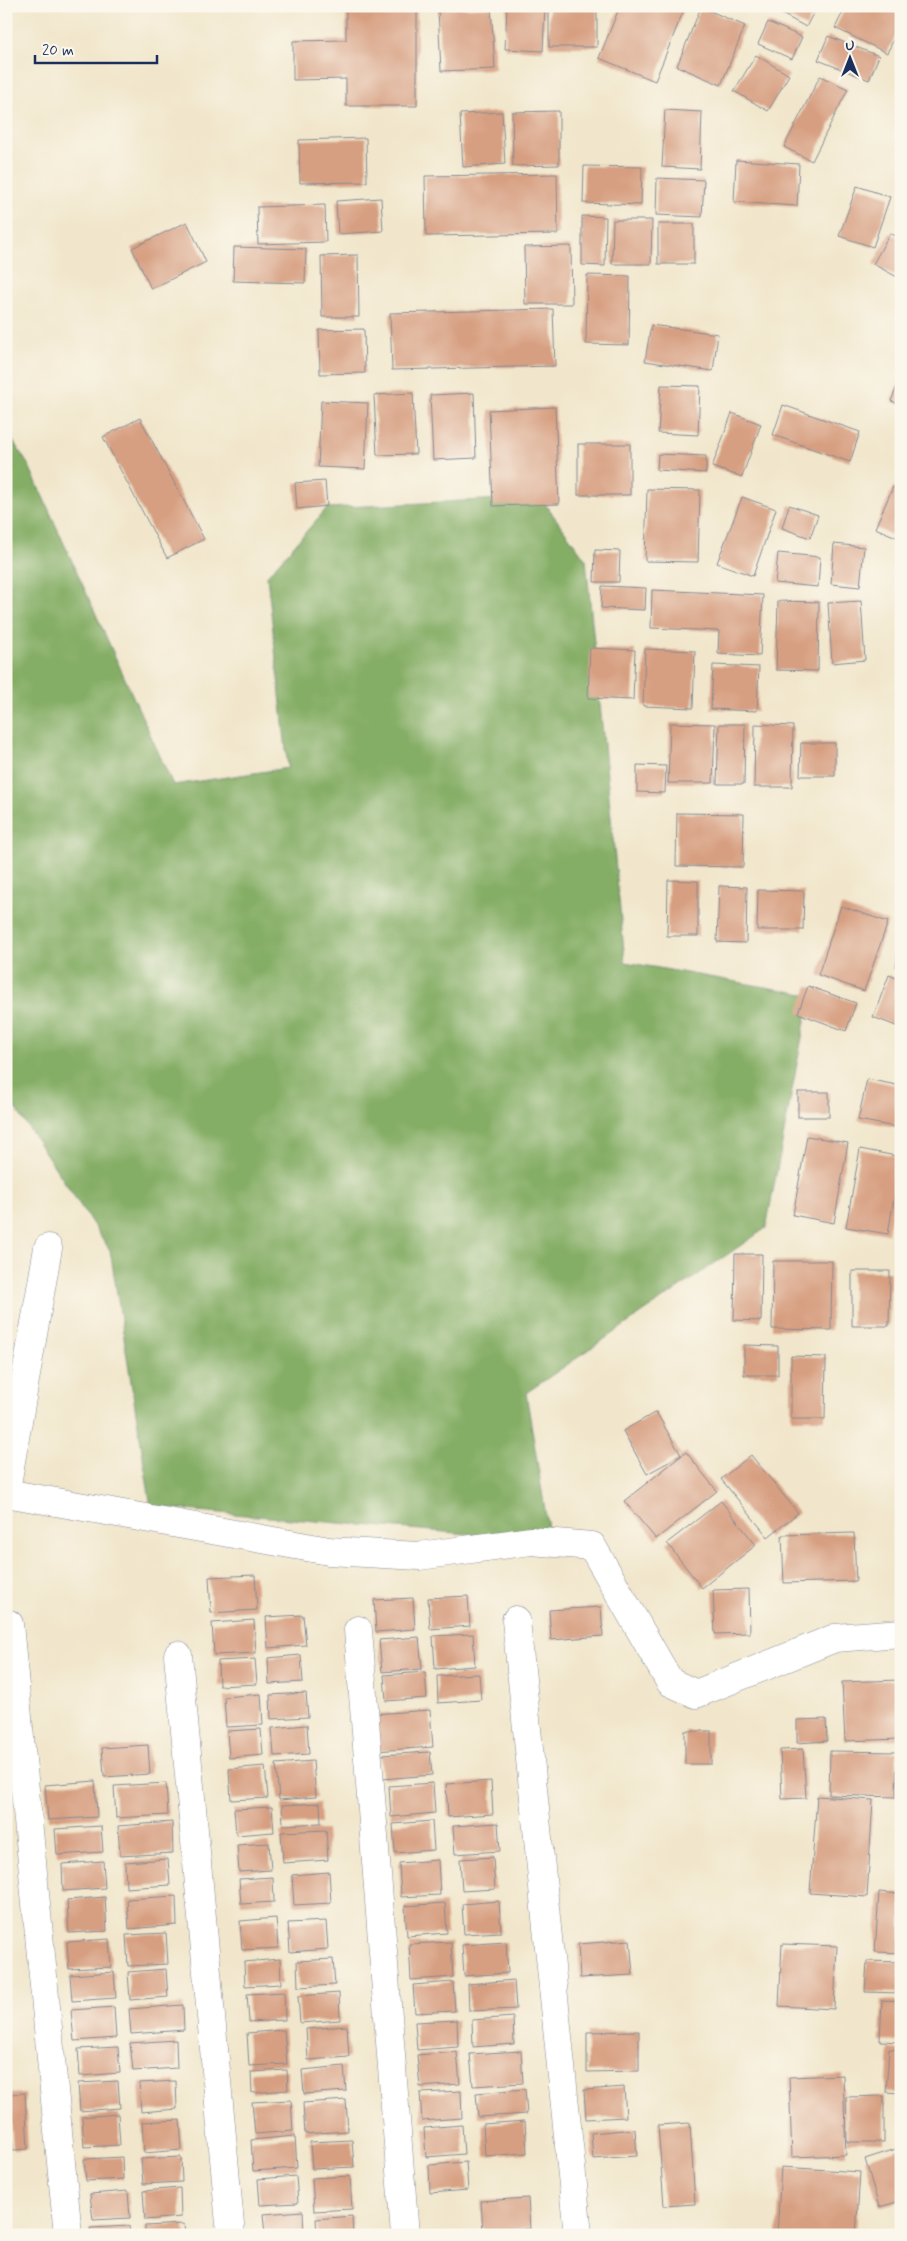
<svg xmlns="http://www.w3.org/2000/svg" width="907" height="2241" font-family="Mynerve,sans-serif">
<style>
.forest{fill:#84ad65;stroke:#506e62}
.building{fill:#d79f81}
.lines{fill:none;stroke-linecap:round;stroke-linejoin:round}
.street-casing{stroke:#868a94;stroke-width:29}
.street{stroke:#fff;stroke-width:28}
</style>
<rect width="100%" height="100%" fill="#fbf7ec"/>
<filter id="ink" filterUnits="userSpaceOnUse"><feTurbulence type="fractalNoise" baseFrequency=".02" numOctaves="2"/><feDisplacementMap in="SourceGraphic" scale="10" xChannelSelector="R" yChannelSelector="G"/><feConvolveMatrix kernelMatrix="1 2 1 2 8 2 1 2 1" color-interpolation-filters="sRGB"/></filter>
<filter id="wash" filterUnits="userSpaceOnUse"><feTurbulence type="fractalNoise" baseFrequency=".0096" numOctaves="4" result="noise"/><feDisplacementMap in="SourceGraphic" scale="20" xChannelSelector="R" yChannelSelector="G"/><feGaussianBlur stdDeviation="1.12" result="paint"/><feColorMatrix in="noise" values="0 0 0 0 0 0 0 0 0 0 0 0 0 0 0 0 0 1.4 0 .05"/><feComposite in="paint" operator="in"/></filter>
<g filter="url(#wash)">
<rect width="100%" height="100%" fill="#f1e6cb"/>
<!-- forest -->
<path class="forest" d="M 6,430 L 29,466 L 173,785 L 288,768 L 267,576 L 327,508 L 540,497 L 586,560 L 625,962 L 810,995 L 766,1228 L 526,1393 L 550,1541 L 151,1507 L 110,1250 L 6,1094 Z"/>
<g id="blocks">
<!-- building -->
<g class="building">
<path d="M 346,6 L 417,6 L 417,106 L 346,106 L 346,79 L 293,80 L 293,41 L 346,40 Z"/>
<path d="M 507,6 L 545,6 L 543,51 L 505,49 Z"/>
<rect x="549" y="6" width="48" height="41"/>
<path d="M 620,6 L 685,7 L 655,81 L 599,58 Z"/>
<path d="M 767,6 L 817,6 L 806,27 Z"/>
<path d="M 846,6 L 901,6 L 901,25 L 887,53 L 835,28 Z"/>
<path d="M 491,7 L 495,69 L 441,71 L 438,9 Z"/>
<path d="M 701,7 L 745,26 L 721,85 L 677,66 Z"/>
<path d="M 768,22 L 802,37 L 792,59 L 758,44 Z"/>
<path d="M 828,36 L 879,56 L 869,80 L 818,60 Z"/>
<path d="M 756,55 L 789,75 L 768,111 L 734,91 Z"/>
<path d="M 820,76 L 848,89 L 812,161 L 784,147 Z"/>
<path d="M 665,110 L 702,112 L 700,169 L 662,167 Z"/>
<path d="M 559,111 L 559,165 L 513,166 L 512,112 Z"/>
<path d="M 502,112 L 505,164 L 463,167 L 460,114 Z"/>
<path d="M 366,138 L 367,182 L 300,183 L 299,140 Z"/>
<path d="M 736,160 L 799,164 L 797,206 L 734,202 Z"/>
<path d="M 584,166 L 642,167 L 641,205 L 583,203 Z"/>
<path d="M 557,174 L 558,234 L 426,236 L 425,176 Z"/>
<path d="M 657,178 L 704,180 L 702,217 L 656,215 Z"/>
<path d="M 857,186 L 890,197 L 873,247 L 839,236 Z"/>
<path d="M 381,198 L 383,231 L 338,234 L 336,201 Z"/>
<path d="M 325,205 L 326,242 L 258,244 L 257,207 Z"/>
<path d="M 582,216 L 606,217 L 605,266 L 582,265 Z"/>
<path d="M 613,220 L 652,220 L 651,264 L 612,264 Z"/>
<path d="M 187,222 L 206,262 L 151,289 L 132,248 Z"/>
<rect x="658" y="224" width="36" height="40"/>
<path d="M 890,233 L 901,239 L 901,279 L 873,264 Z"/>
<path d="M 571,246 L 572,304 L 525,304 L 524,247 Z"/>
<path d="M 234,247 L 306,249 L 305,283 L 233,281 Z"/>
<path d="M 358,255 L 359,317 L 322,317 L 321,256 Z"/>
<path d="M 587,275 L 630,276 L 629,345 L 586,344 Z"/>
<path d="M 553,309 L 555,366 L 392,370 L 390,313 Z"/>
<path d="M 651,325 L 718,334 L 713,371 L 645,361 Z"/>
<path d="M 364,329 L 365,373 L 320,374 L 319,330 Z"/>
<path d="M 901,377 L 901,405 L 891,401 Z"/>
<path d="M 661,385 L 700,386 L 698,435 L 658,433 Z"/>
<path d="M 413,393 L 416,454 L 377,455 L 374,395 Z"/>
<path d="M 474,393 L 476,458 L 433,460 L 430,395 Z"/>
<path d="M 321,401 L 368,403 L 365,469 L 318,467 Z"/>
<path d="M 783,405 L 860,432 L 850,462 L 773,435 Z"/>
<path d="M 555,407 L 559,504 L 493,506 L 489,410 Z"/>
<path d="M 732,413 L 761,424 L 742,477 L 712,467 Z"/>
<path d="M 140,418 L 204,539 L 167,558 L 103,437 Z"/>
<rect x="578" y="444" width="52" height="51"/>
<path d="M 658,454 L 706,456 L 706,473 L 657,470 Z"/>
<path d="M 325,481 L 327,506 L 297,509 L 295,483 Z"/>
<path d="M 893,487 L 901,490 L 901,539 L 875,528 Z"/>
<path d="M 647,489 L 700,490 L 698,562 L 645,561 Z"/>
<path d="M 742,497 L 776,509 L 753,576 L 717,563 Z"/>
<path d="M 789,505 L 818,515 L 810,538 L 782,528 Z"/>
<path d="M 834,544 L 864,547 L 860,587 L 831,584 Z"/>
<path d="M 595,550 L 620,551 L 619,582 L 594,582 Z"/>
<path d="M 778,553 L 820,557 L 818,587 L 775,583 Z"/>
<path d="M 602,586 L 646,588 L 645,610 L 601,608 Z"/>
<path d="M 652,590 L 763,595 L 760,656 L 718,654 L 719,631 L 651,628 Z"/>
<path d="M 778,601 L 819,602 L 818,671 L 776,670 Z"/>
<path d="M 861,601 L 865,660 L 832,663 L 828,603 Z"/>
<path d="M 590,648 L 635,650 L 633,700 L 588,698 Z"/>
<path d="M 645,649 L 695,651 L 693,708 L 643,706 Z"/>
<path d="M 713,665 L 759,667 L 757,711 L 711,709 Z"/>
<path d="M 670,723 L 715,724 L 713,783 L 668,783 Z"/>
<path d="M 719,724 L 745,724 L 744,784 L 717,784 Z"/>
<path d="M 755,724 L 793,726 L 792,787 L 754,787 Z"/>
<path d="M 801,743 L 835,743 L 835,776 L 800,776 Z"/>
<path d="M 637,765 L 666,766 L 665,793 L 637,792 Z"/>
<path d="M 677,813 L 744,814 L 743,867 L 676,866 Z"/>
<path d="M 668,880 L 698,881 L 698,936 L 667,936 Z"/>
<path d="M 719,886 L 747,887 L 746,943 L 717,942 Z"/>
<path d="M 758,890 L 804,891 L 803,930 L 757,930 Z"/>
<path d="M 841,906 L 888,922 L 864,991 L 818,975 Z"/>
<path d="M 899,932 L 901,932 L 901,968 L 896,967 Z"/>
<path d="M 889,975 L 901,980 L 901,1028 L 873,1017 Z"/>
<path d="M 808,986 L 856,1003 L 846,1031 L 798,1013 Z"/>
<path d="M 867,1079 L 901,1086 L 901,1128 L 858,1120 Z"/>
<rect x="798" y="1092" width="31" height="25"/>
<path d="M 807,1136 L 848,1143 L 834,1223 L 793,1215 Z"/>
<path d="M 860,1149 L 901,1157 L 888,1234 L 846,1227 Z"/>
<path d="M 735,1254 L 762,1254 L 761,1321 L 734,1320 Z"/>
<path d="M 773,1261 L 832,1261 L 831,1330 L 772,1329 Z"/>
<path d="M 852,1271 L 890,1271 L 889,1326 L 852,1326 Z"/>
<path d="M 744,1345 L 778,1346 L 778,1375 L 744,1375 Z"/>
<path d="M 791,1356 L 826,1357 L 825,1419 L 791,1419 Z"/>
<path d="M 656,1412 L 681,1455 L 647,1474 L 623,1431 Z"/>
<path d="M 686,1452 L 717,1491 L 656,1539 L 624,1501 Z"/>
<path d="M 751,1455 L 798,1513 L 768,1537 L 721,1479 Z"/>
<path d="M 721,1501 L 756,1545 L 702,1588 L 667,1543 Z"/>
<path d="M 854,1533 L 856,1581 L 784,1583 L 782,1535 Z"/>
<path d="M 255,1575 L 257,1610 L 211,1613 L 209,1577 Z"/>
<path d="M 749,1589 L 750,1633 L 715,1634 L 713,1590 Z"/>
<path d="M 468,1596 L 470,1626 L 430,1629 L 428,1598 Z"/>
<path d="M 413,1598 L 415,1629 L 376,1632 L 374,1600 Z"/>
<path d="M 601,1607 L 603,1636 L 551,1640 L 549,1610 Z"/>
<path d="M 303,1615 L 306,1645 L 268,1648 L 266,1617 Z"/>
<path d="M 254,1620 L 256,1653 L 214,1655 L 212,1623 Z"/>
<path d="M 473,1634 L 475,1666 L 435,1669 L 433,1636 Z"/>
<path d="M 419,1637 L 422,1669 L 382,1672 L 379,1640 Z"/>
<path d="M 301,1655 L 303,1682 L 269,1684 L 268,1658 Z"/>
<path d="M 255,1659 L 257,1684 L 219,1686 L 218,1661 Z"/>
<path d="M 425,1672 L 427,1698 L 386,1701 L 384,1675 Z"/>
<path d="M 479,1674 L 481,1700 L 438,1703 L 437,1676 Z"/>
<path d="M 900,1680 L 901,1739 L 845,1741 L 842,1682 Z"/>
<path d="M 306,1693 L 308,1717 L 271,1719 L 270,1695 Z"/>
<path d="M 261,1694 L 263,1725 L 226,1727 L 224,1697 Z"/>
<path d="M 430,1710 L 433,1747 L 375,1751 L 373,1714 Z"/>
<path d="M 826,1719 L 827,1741 L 797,1743 L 797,1720 Z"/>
<path d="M 307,1725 L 309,1754 L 274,1756 L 272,1728 Z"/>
<path d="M 261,1729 L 263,1755 L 229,1758 L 227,1731 Z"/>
<rect x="685" y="1731" width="26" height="33"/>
<path d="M 148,1745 L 150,1774 L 104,1777 L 102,1748 Z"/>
<path d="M 803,1749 L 806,1798 L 782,1799 L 780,1750 Z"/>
<path d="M 830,1751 L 897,1752 L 896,1797 L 829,1795 Z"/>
<path d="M 430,1752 L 432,1775 L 382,1779 L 381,1755 Z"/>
<path d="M 313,1761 L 316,1797 L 279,1800 L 276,1764 Z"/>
<path d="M 265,1766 L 268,1798 L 231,1800 L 229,1769 Z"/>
<path d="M 95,1781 L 97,1817 L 48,1820 L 45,1785 Z"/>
<path d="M 491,1781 L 493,1814 L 448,1817 L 446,1784 Z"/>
<path d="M 166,1783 L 168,1815 L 116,1818 L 114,1786 Z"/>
<path d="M 433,1783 L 435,1813 L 391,1817 L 389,1786 Z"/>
<path d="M 817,1796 L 873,1800 L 867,1897 L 810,1893 Z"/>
<path d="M 320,1803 L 321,1823 L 283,1825 L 282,1805 Z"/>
<path d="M 272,1807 L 274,1832 L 236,1835 L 234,1809 Z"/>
<path d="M 432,1821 L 434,1850 L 395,1853 L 393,1824 Z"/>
<path d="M 172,1822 L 173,1853 L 120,1856 L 118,1826 Z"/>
<path d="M 498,1823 L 500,1851 L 455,1854 L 453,1826 Z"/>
<path d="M 101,1826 L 103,1852 L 57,1855 L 55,1829 Z"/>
<path d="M 326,1830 L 328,1860 L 283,1863 L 281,1832 Z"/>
<path d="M 269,1843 L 271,1870 L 239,1872 L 237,1845 Z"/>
<path d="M 493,1857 L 495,1889 L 462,1891 L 460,1859 Z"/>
<path d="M 168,1859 L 170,1885 L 126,1888 L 125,1862 Z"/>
<path d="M 438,1860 L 440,1895 L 401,1897 L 399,1863 Z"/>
<path d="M 103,1861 L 105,1888 L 63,1891 L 62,1864 Z"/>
<path d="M 329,1872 L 331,1903 L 294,1905 L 292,1875 Z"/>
<path d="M 273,1877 L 274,1902 L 241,1904 L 239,1879 Z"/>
<path d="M 879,1892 L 901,1894 L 901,1953 L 875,1952 Z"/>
<path d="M 176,1896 L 177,1925 L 129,1929 L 127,1899 Z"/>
<path d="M 105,1897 L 107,1931 L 69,1933 L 67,1900 Z"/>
<path d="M 499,1901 L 501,1932 L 464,1934 L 462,1904 Z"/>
<path d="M 445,1903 L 447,1933 L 407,1936 L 405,1906 Z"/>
<path d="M 276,1918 L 278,1948 L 242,1950 L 240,1921 Z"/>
<path d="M 326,1921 L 328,1949 L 290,1952 L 288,1923 Z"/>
<path d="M 166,1933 L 168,1964 L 128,1966 L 126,1935 Z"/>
<path d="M 109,1939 L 111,1967 L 69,1969 L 67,1942 Z"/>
<path d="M 630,1940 L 633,1975 L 580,1978 L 578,1944 Z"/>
<path d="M 451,1942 L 453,1977 L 411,1980 L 409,1944 Z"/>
<path d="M 506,1942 L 508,1973 L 464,1976 L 462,1945 Z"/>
<path d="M 782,1944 L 837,1946 L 834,2009 L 779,2006 Z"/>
<path d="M 280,1959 L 281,1984 L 245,1986 L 244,1962 Z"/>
<path d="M 333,1959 L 335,1985 L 298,1987 L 297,1961 Z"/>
<path d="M 867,1961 L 901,1962 L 901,1993 L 865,1992 Z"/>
<path d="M 166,1969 L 168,1997 L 130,2000 L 128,1972 Z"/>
<path d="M 114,1972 L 116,1998 L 72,2001 L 70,1975 Z"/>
<path d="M 514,1980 L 516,2009 L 469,2011 L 468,1984 Z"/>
<path d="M 453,1982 L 455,2011 L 415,2013 L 413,1985 Z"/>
<path d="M 284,1992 L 285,2020 L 249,2022 L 247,1994 Z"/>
<path d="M 339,1993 L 340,2020 L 300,2023 L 298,1996 Z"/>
<path d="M 882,2000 L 901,2001 L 901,2042 L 880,2041 Z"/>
<path d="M 183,2005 L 184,2030 L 131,2034 L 129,2009 Z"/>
<path d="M 114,2007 L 116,2038 L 74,2041 L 71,2010 Z"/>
<path d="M 513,2017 L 514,2044 L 473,2047 L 472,2020 Z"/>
<path d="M 457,2020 L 458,2047 L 417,2050 L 415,2022 Z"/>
<path d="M 347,2026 L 349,2057 L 308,2060 L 306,2029 Z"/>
<path d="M 284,2030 L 287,2064 L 249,2066 L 247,2033 Z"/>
<path d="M 639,2031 L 639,2071 L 587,2072 L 587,2032 Z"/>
<path d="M 176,2040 L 177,2068 L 133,2071 L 130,2043 Z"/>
<path d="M 118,2047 L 120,2073 L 80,2076 L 78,2049 Z"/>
<path d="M 889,2049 L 901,2050 L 901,2093 L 886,2092 Z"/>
<path d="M 521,2051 L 523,2083 L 473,2086 L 470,2054 Z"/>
<path d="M 457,2052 L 460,2084 L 420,2087 L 417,2055 Z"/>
<path d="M 344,2066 L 346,2091 L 304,2094 L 302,2070 Z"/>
<path d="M 287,2070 L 288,2090 L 252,2093 L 251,2072 Z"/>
<path d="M 843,2075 L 846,2155 L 792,2157 L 789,2077 Z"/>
<path d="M 118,2081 L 120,2108 L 80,2111 L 78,2083 Z"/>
<path d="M 176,2081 L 177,2109 L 141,2112 L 139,2083 Z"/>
<path d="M 624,2087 L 626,2117 L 586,2119 L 584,2090 Z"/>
<path d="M 525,2089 L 527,2114 L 478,2117 L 476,2093 Z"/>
<path d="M 461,2091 L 462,2118 L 422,2121 L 420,2093 Z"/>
<path d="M 25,2093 L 28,2149 L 13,2150 L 9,2094 Z"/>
<path d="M 884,2096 L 884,2142 L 847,2142 L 846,2097 Z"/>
<path d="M 291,2100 L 293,2131 L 255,2134 L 252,2102 Z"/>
<path d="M 346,2100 L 348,2131 L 305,2134 L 303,2103 Z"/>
<path d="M 118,2114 L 120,2145 L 84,2147 L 82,2117 Z"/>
<path d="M 180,2120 L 182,2150 L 144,2153 L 142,2122 Z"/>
<path d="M 525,2121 L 527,2153 L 485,2156 L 483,2124 Z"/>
<path d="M 690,2123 L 695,2204 L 664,2206 L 658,2125 Z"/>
<path d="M 462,2125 L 464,2154 L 426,2157 L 424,2128 Z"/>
<path d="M 635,2129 L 637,2156 L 593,2159 L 591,2133 Z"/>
<path d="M 295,2136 L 297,2168 L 253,2171 L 251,2140 Z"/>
<path d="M 352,2140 L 354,2167 L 312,2169 L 310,2142 Z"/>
<path d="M 899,2148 L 901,2201 L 879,2207 L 865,2159 Z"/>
<path d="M 122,2157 L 123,2179 L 86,2181 L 84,2159 Z"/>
<path d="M 181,2157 L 182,2182 L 143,2184 L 141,2159 Z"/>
<path d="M 466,2162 L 468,2190 L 430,2193 L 429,2165 Z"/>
<path d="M 781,2167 L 860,2172 L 856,2235 L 777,2235 Z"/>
<path d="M 296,2176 L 298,2203 L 260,2205 L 258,2179 Z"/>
<path d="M 350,2176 L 352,2209 L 314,2211 L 312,2178 Z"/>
<path d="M 180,2188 L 181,2217 L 145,2220 L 143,2191 Z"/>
<path d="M 128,2191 L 130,2218 L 93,2220 L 90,2194 Z"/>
<path d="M 528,2198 L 530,2229 L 483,2232 L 481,2201 Z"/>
<path d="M 303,2211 L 304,2235 L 265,2235 L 263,2214 Z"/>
<path d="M 352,2216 L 353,2235 L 317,2235 L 316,2219 Z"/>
<path d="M 184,2224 L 185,2235 L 145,2235 L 145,2226 Z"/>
<path d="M 129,2226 L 130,2235 L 91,2235 L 90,2228 Z"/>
</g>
</g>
</g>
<g filter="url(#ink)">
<use href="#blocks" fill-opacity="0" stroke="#868a94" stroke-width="1"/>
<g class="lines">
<defs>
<g id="street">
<path d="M 6,1490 L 48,1248"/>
<path d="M 6,1493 L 329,1551 L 419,1556 L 531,1541 L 592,1546 L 670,1682 L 696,1694 L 835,1638 L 901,1633"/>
<path d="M 516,1620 L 578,2235"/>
<path d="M 9,1624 L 68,2235"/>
<path d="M 358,1630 L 405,2235"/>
<path d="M 178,1655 L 231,2235"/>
</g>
</defs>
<!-- street casing -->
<use href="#street" class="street-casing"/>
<!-- street -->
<use href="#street" class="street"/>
</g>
</g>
<!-- margin -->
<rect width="907" height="2241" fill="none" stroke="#fbf7ec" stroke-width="25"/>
<!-- north arrow -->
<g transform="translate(850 58)" stroke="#fbf7ec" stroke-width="4" paint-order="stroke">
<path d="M0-4L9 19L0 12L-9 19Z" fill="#1b2f5e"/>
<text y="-8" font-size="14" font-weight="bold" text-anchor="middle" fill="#1b2f5e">U</text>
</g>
<!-- scale -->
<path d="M35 55v8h122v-8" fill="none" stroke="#1b2f5e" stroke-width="2.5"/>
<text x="42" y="55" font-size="15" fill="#1b2f5e" stroke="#fbf7ec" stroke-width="4" paint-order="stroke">20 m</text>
</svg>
